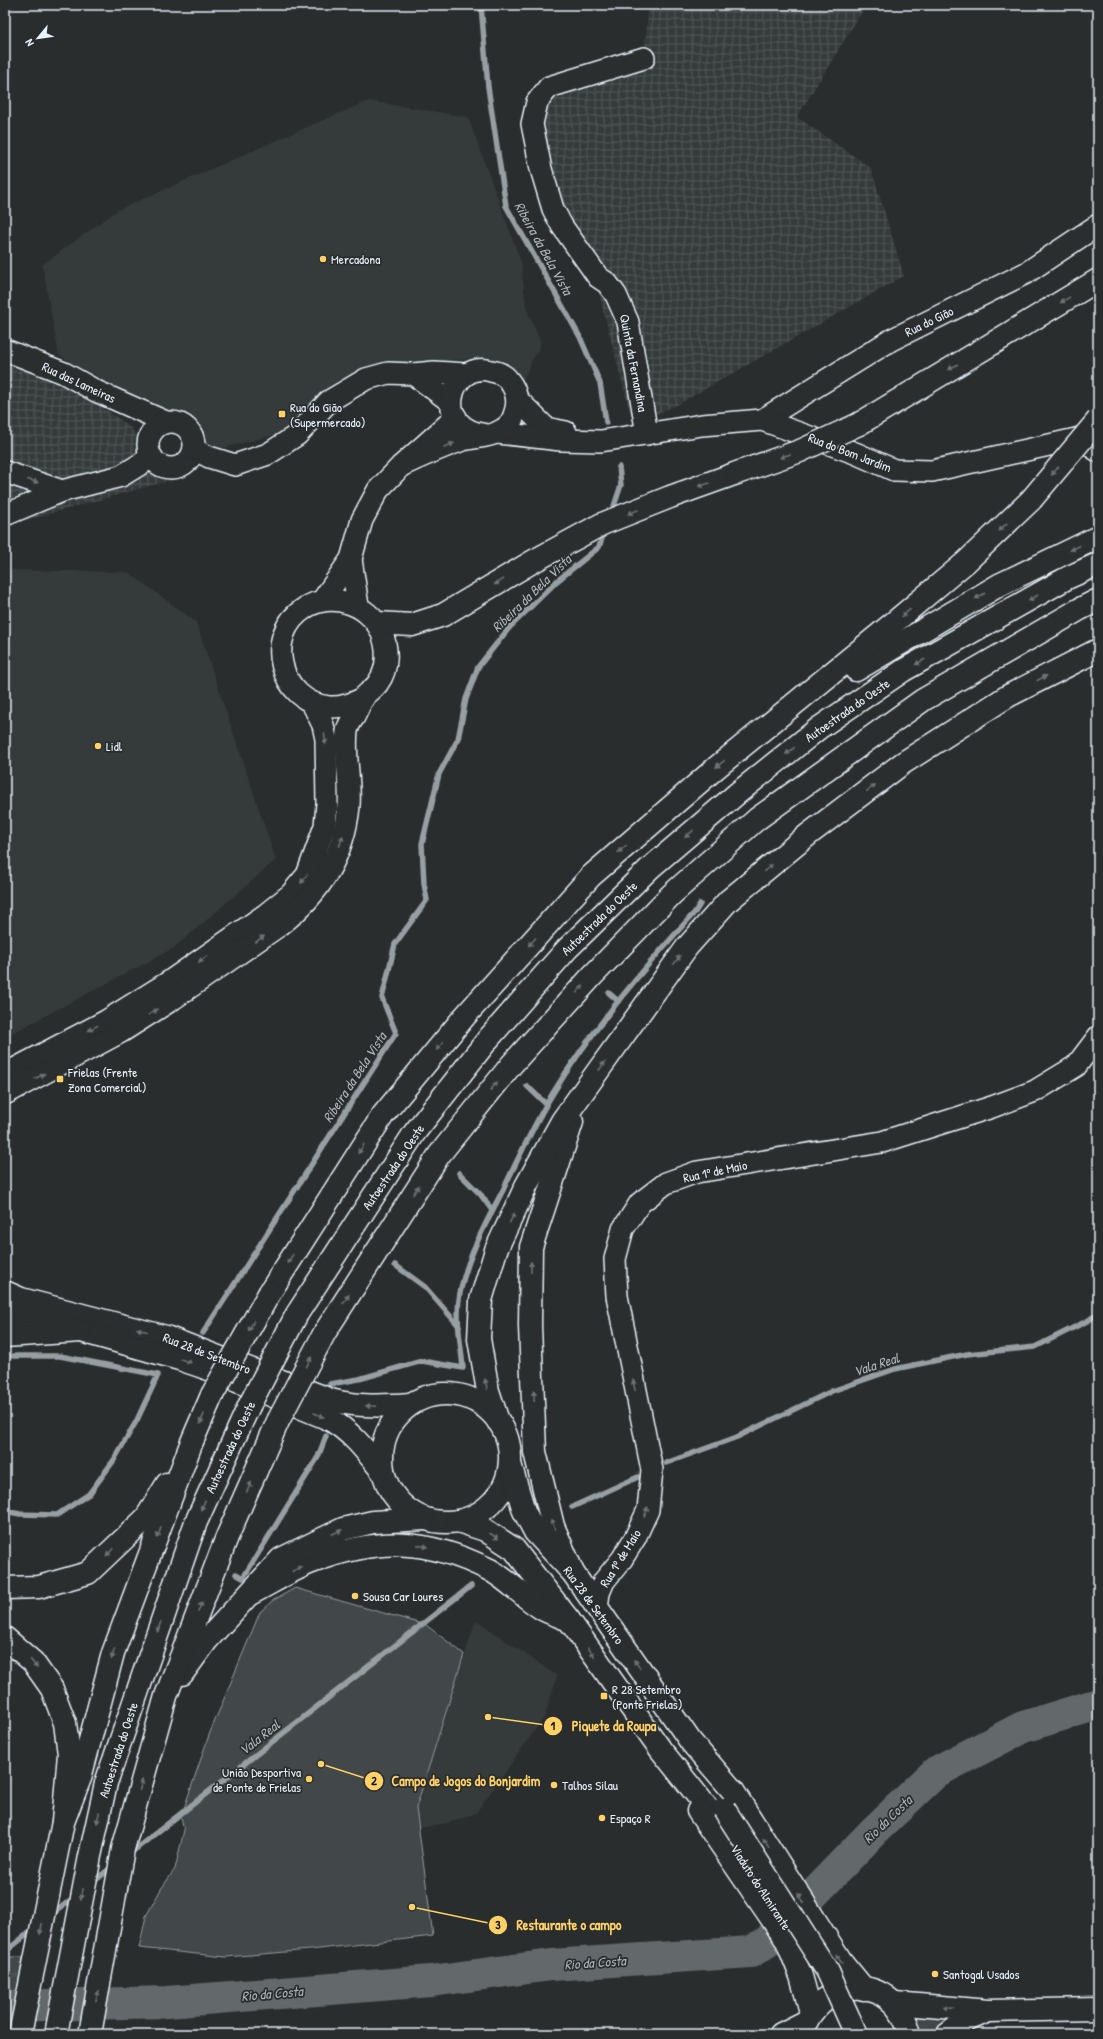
<svg xmlns="http://www.w3.org/2000/svg" width="1103" height="2039" font-family="'Patrick Hand',sans-serif">
<style>
.built{fill:#363a3b}
.industrial{fill:url(#industrial-grid)}
.grass{fill:url(#grass-tufts);stroke:#959ca0}
.pitch{fill:#424648;stroke:#959ca0}
.lines{fill:none;stroke-linecap:round;stroke-linejoin:round}
.stream{stroke:#989fa3;stroke-width:5.5}
.river{stroke:#63686b;stroke-width:32}
.minor-casing{stroke:#e8f1f8;stroke-width:24}
.major-casing{stroke:#e8f1f8;stroke-width:25}
.highway-casing{stroke:#e8f1f8;stroke-width:25}
.minor{stroke:#2a2d2e;stroke-width:21}
.major{stroke:#2a2d2e;stroke-width:22}
.highway{stroke:#2a2d2e;stroke-width:22}
.major-bridge-casing{stroke:#e8f1f8;stroke-width:25;stroke-linecap:butt}
.highway-bridge-casing{stroke:#e8f1f8;stroke-width:25;stroke-linecap:butt}
.major-bridge{stroke:#2a2d2e;stroke-width:22}
.highway-bridge{stroke:#2a2d2e;stroke-width:22}
.oneway{fill:#6c7275}
.poi-dot{fill:#ffd166;stroke:#2a2d2e;stroke-width:1.5}
.labels{text-anchor:middle;dominant-baseline:central;stroke-width:3.5;stroke-linejoin:round;paint-order:stroke}
.poi-label{font-size:13px;fill:#e8f1f8;stroke:#2a2d2e;text-anchor:start}
.street-label{font-size:13px;fill:#e8f1f8;stroke:#2a2d2e}
.water-label{font-size:14px;font-style:italic;fill:#acb3b9;stroke:#2a2d2e}
.leader{fill:none;stroke:#ffd166;stroke-width:1.5}
.callout-dot{fill:#ffd166;stroke:#2a2d2e;stroke-width:1.5}
.mark-label{font-size:12px;text-anchor:middle;font-weight:bold;fill:#111}
.callout-label{font-size:14px;text-anchor:middle;font-weight:bold;fill:#ffd166;stroke:#2a2d2e;stroke-width:3.5;stroke-linejoin:round;paint-order:stroke}
</style>
<defs>
<pattern id="industrial-grid" width="8" height="8" patternUnits="userSpaceOnUse"><rect width="8" height="8" fill="#363a3b"/><path d="M0 4h8M4 0v8" fill="none" stroke="#535758"/></pattern>
<pattern id="grass-tufts" width="24" height="20" patternUnits="userSpaceOnUse"><rect width="24" height="20" fill="#424648"/><path d="M3 7l-1-3M5 7V3M7 7l1-3M15 17l-1-3M17 17v-4M19 17l1-3" fill="none" stroke="#5d6163"/></pattern>
</defs>
<rect width="100%" height="100%" fill="#2a2d2e"/>
<filter id="ink" filterUnits="userSpaceOnUse"><feTurbulence type="fractalNoise" baseFrequency=".025" numOctaves="2"/><feDisplacementMap in="SourceGraphic" scale="8" xChannelSelector="R" yChannelSelector="G"/><feConvolveMatrix kernelMatrix="1 2 1 2 8 2 1 2 1" color-interpolation-filters="sRGB"/></filter>
<g filter="url(#ink)">
<!-- built -->
<g class="built">
<path d="M 369,101 L 468,117 L 521,262 L 526,308 L 541,343 L 523,380 L 500,361 L 473,359 L 425,363 L 337,381 L 285,432 L 204,453 L 153,416 L 59,355 L 42,265 L 118,210 L 307,127 Z"/>
<path d="M 5,570 L 128,572 L 196,622 L 276,860 L 174,948 L 5,1037 Z"/>
<path d="M 476,1620 L 557,1676 L 545,1716 L 476,1813 L 448,1823 L 419,1828 L 416,1808 Z"/>
</g>
<!-- industrial -->
<g class="industrial">
<path d="M 649,5 L 866,5 L 797,117 L 871,168 L 904,276 L 675,406 L 633,424 L 598,290 L 542,216 L 521,128 L 529,96 L 643,63 Z"/>
<path d="M 5,337 L 130,427 L 171,480 L 5,526 Z"/>
</g>
<!-- grass -->
<g class="grass">
<path d="M 5,1957 L 23,1957 L 9,2034 L 5,2034 Z"/>
<path d="M 913,2016 L 952,2018 L 952,2021 L 935,2034 L 918,2034 Z"/>
</g>
<!-- pitch -->
<path class="pitch" d="M 295,1588 L 426,1625 L 464,1654 L 416,1808 L 433,1936 L 310,1950 L 226,1957 L 139,1948 L 146,1916 L 161,1889 L 175,1869 L 184,1830 L 181,1817 L 209,1735 L 260,1612 L 272,1601 Z"/>
<g class="lines">
<!-- stream -->
<g class="stream">
<path d="M 481,5 L 488,87 L 506,206 L 580,337 L 600,383 L 606,422"/>
<path d="M 611,515 L 621,485 L 619,467"/>
<path d="M 609,993 L 618,1001"/>
<path d="M 527,1086 L 547,1105"/>
<path d="M 459,1173 L 481,1195 L 492,1210"/>
<path d="M 395,1265 L 425,1287 L 459,1326"/>
<path d="M 203,1333 L 396,1033 L 382,998 L 386,982 L 395,944 L 427,900 L 424,884 L 422,844 L 439,774 L 458,739 L 466,699 L 478,667 L 509,628 L 557,581 L 599,547 L 605,530"/>
<path d="M 5,1356 L 60,1356 L 158,1375 L 137,1420 L 114,1460 L 89,1494 L 57,1515 L 20,1514 L 5,1511"/>
<path d="M 330,1384 L 359,1379 L 422,1361 L 463,1368 C 461,1344 455,1317 460,1293 C 467,1257 486,1223 503,1190 C 519,1157 534,1124 553,1093 C 593,1028 643,969 695,912 L 700,904"/>
<path d="M 666,1463 L 737,1437 L 832,1391 L 895,1369 L 967,1354 L 1035,1347 L 1089,1320 L 1098,1313"/>
<path d="M 572,1507 L 638,1477"/>
<path d="M 236,1574 L 243,1578 L 318,1457 L 326,1436"/>
<path d="M 128,1855 L 471,1586"/>
<path d="M 92,1883 L 113,1866"/>
<path d="M 51,1915 L 76,1896"/>
<path d="M 5,1948 L 10,1948 L 35,1928"/>
</g>
<!-- river -->
<path class="river" d="M 5,2006 L 167,2002 L 431,1981 L 551,1965 L 751,1952 L 767,1942 L 874,1831 L 936,1772 L 1023,1727 L 1098,1704"/>
<defs>
<g id="minor">
<path d="M 644,58 L 549,87 L 537,102 L 532,124 L 541,169 L 553,209 L 562,226 L 598,277 L 607,283 L 616,295 L 628,322 L 647,434"/>
<path d="M 5,350 L 64,373 L 96,391 L 166,422"/>
<path d="M 413,374 L 451,402"/>
<path d="M 517,399 L 546,428 L 566,432"/>
<path d="M 762,420 L 891,340 L 1026,273 L 1098,225"/>
<circle cx="171" cy="445" r="23"/>
<path d="M 498,433 L 561,440 L 601,441 L 702,425 L 762,420 L 855,453 L 894,470 L 932,471 L 1094,435"/>
<path d="M 1079,438 L 1098,451"/>
<path d="M 194,449 L 209,457 L 235,465 L 268,454 L 297,435 L 329,401 L 366,379 L 388,373 L 413,374 L 434,372 L 467,374"/>
<path d="M 401,466 C 420,457 440,448 460,441 C 472,437 487,438 498,432 C 505,429 512,423 514,415 C 519,403 517,391 509,381 C 505,375 498,372 491,371 C 451,359 429,429 487,435"/>
<path d="M 5,472 L 62,491"/>
<path d="M 5,515 L 62,491 L 121,476 L 152,457"/>
<path d="M 351,559 L 358,606"/>
<path d="M 322,601 L 351,559 L 362,520 L 378,490 L 401,466 L 456,417"/>
<path d="M 5,1074 L 106,1021 L 167,983 L 266,914 L 291,894 L 307,875 L 325,826 L 327,804 L 326,739 L 323,725 L 312,703"/>
<path d="M 5,1094 L 121,1032 L 173,999 L 280,925 C 319,895 344,857 349,806 C 351,781 344,755 347,731 C 348,726 351,721 354,717 C 357,711 360,704 363,698 C 367,693 374,689 378,683 C 389,668 388,647 381,631 C 375,618 362,607 348,603 C 334,598 317,600 305,608 C 262,635 280,702 329,707 C 342,708 353,703 364,698"/>
<path d="M 597,1607 L 599,1593 L 604,1581 L 622,1559 L 635,1538 L 648,1510 L 652,1470 L 617,1296 L 615,1259 L 623,1229 L 640,1203 L 666,1183 L 697,1172 L 882,1142 L 992,1107 L 1035,1091 L 1076,1066 L 1098,1037"/>
</g>
<g id="major">
<path d="M 5,1292 L 21,1299 L 166,1337 L 331,1400 C 357,1407 383,1406 410,1404"/>
<path d="M 5,1314 L 81,1331 L 179,1359 L 203,1367 L 329,1419 C 352,1432 366,1451 382,1471"/>
<circle cx="446" cy="1458" r="64"/>
<path d="M 510,1464 L 524,1511 L 535,1532 L 573,1573 L 691,1742 L 733,1791 L 841,1961 L 864,1989"/>
<path d="M 458,1521 L 485,1530 L 514,1549 L 569,1620 L 661,1750 L 717,1820"/>
<path d="M 698,1811 L 787,1941 L 801,1976 L 811,2012"/>
<path d="M 895,2003 L 988,2011 L 1098,2009"/>
<path d="M 781,2034 L 805,2022"/>
<path d="M 801,2034 C 822,1973 894,1972 910,2034"/>
<path d="M 948,2034 L 965,2021 L 986,2012"/>
</g>
<g id="highway">
<path d="M 859,424 L 1098,280"/>
<path d="M 377,623 L 412,625 L 443,615 L 532,562 L 602,524 L 670,497 L 737,473"/>
<path d="M 856,670 L 999,585 L 1098,537"/>
<path d="M 572,1122 L 531,1247 L 530,1326 L 535,1452 L 553,1526 L 573,1573"/>
<path d="M 270,1292 L 383,1115 L 465,1016 L 591,876 L 717,767 L 897,620 L 966,562 L 1031,500"/>
<path d="M 297,1314 L 415,1132 L 489,1038 L 567,949 L 650,868 L 739,792 L 819,728 L 904,670 L 1067,578 L 1098,564"/>
<path d="M 325,1332 L 439,1155 L 512,1064 L 593,975 L 672,894 L 757,819 L 923,700 L 1080,609 L 1098,600"/>
<path d="M 5,1336 L 81,1331"/>
<path d="M 498,1421 L 488,1391 L 479,1339 L 481,1300 L 496,1250 L 526,1186 L 562,1121 L 687,947 L 728,901 L 809,834 L 903,763 L 1008,696 L 1098,650"/>
<path d="M 5,1588 L 39,1587 L 88,1573 L 146,1518 L 167,1484"/>
<path d="M 250,1594 C 270,1584 291,1570 312,1562 C 378,1537 426,1538 490,1570 C 508,1580 523,1597 541,1608 C 549,1613 560,1616 569,1620"/>
<path d="M 5,1638 L 33,1662 L 52,1689 L 65,1723 L 69,1754 L 63,1822 L 20,2034"/>
<path d="M 182,1674 L 207,1640 L 281,1559 L 343,1529 L 373,1522 L 424,1519"/>
<path d="M 63,1822 L 80,1778 L 113,1653 L 191,1444 L 212,1395"/>
<path d="M 56,2034 L 90,1856 L 106,1783 L 196,1522 L 249,1406"/>
<path d="M 90,2034 L 123,1849 L 166,1696 L 227,1537 L 278,1421"/>
</g>
</defs>
<!-- minor casing -->
<use href="#minor" class="minor-casing"/>
<!-- major casing -->
<use href="#major" class="major-casing"/>
<!-- highway casing -->
<use href="#highway" class="highway-casing"/>
<!-- minor -->
<use href="#minor" class="minor"/>
<!-- major -->
<use href="#major" class="major"/>
<!-- highway -->
<use href="#highway" class="highway"/>
<defs>
<path id="major-bridge" d="M 724,1809 L 828,1972 L 856,2034"/>
<g id="highway-bridge">
<path d="M 737,473 L 800,451 L 859,424"/>
<path d="M 1031,500 L 1098,420"/>
<path d="M 212,1395 L 270,1292"/>
<path d="M 249,1406 L 297,1314"/>
<path d="M 278,1421 L 325,1332"/>
</g>
</defs>
<!-- major-bridge casing -->
<use href="#major-bridge" class="major-bridge-casing"/>
<!-- highway-bridge casing -->
<use href="#highway-bridge" class="highway-bridge-casing"/>
<!-- major-bridge -->
<use href="#major-bridge" class="major-bridge"/>
<!-- highway-bridge -->
<use href="#highway-bridge" class="highway-bridge"/>
</g>
<!-- one-way arrows -->
<defs><path id="oneway-solid" d="M-6-.8H1V-3.2L6.5 0L1 3.2V.8H-6Z"/></defs>
<g class="oneway">
<use href="#oneway-solid" transform="translate(1065 300) rotate(149)"/>
<use href="#oneway-solid" transform="translate(953 367) rotate(149)"/>
<use href="#oneway-solid" transform="translate(449 445) rotate(-21)"/>
<use href="#oneway-solid" transform="translate(785 456) rotate(160)"/>
<use href="#oneway-solid" transform="translate(1055 471) rotate(130)"/>
<use href="#oneway-solid" transform="translate(33 481) rotate(18)"/>
<use href="#oneway-solid" transform="translate(704 485) rotate(161)"/>
<use href="#oneway-solid" transform="translate(633 512) rotate(158)"/>
<use href="#oneway-solid" transform="translate(1003 527) rotate(136)"/>
<use href="#oneway-solid" transform="translate(1075 548) rotate(154)"/>
<use href="#oneway-solid" transform="translate(499 582) rotate(149)"/>
<use href="#oneway-solid" transform="translate(980 596) rotate(150)"/>
<use href="#oneway-solid" transform="translate(1033 598) rotate(150)"/>
<use href="#oneway-solid" transform="translate(906 613) rotate(140)"/>
<use href="#oneway-solid" transform="translate(920 662) rotate(150)"/>
<use href="#oneway-solid" transform="translate(1042 678) rotate(-27)"/>
<use href="#oneway-solid" transform="translate(325 739) rotate(83)"/>
<use href="#oneway-solid" transform="translate(790 751) rotate(142)"/>
<use href="#oneway-solid" transform="translate(720 764) rotate(142)"/>
<use href="#oneway-solid" transform="translate(871 788) rotate(-37)"/>
<use href="#oneway-solid" transform="translate(689 834) rotate(139)"/>
<use href="#oneway-solid" transform="translate(341 841) rotate(-73)"/>
<use href="#oneway-solid" transform="translate(622 849) rotate(139)"/>
<use href="#oneway-solid" transform="translate(768 868) rotate(-40)"/>
<use href="#oneway-solid" transform="translate(304 879) rotate(126)"/>
<use href="#oneway-solid" transform="translate(260 939) rotate(-36)"/>
<use href="#oneway-solid" transform="translate(532 942) rotate(132)"/>
<use href="#oneway-solid" transform="translate(203 959) rotate(144)"/>
<use href="#oneway-solid" transform="translate(677 960) rotate(-53)"/>
<use href="#oneway-solid" transform="translate(580 989) rotate(-48)"/>
<use href="#oneway-solid" transform="translate(153 1012) rotate(-32)"/>
<use href="#oneway-solid" transform="translate(93 1028) rotate(151)"/>
<use href="#oneway-solid" transform="translate(440 1046) rotate(129)"/>
<use href="#oneway-solid" transform="translate(602 1066) rotate(-55)"/>
<use href="#oneway-solid" transform="translate(40 1076) rotate(-27)"/>
<use href="#oneway-solid" transform="translate(494 1086) rotate(-51)"/>
<use href="#oneway-solid" transform="translate(361 1149) rotate(123)"/>
<use href="#oneway-solid" transform="translate(416 1190) rotate(-57)"/>
<use href="#oneway-solid" transform="translate(512 1218) rotate(-64)"/>
<use href="#oneway-solid" transform="translate(290 1259) rotate(122)"/>
<use href="#oneway-solid" transform="translate(531 1267) rotate(-89)"/>
<use href="#oneway-solid" transform="translate(346 1299) rotate(-57)"/>
<use href="#oneway-solid" transform="translate(251 1326) rotate(119)"/>
<use href="#oneway-solid" transform="translate(142 1330) rotate(-164)"/>
<use href="#oneway-solid" transform="translate(186 1361) rotate(19)"/>
<use href="#oneway-solid" transform="translate(309 1362) rotate(-62)"/>
<use href="#oneway-solid" transform="translate(486 1384) rotate(-102)"/>
<use href="#oneway-solid" transform="translate(634 1385) rotate(-102)"/>
<use href="#oneway-solid" transform="translate(534 1396) rotate(-92)"/>
<use href="#oneway-solid" transform="translate(371 1406) rotate(-177)"/>
<use href="#oneway-solid" transform="translate(319 1415) rotate(23)"/>
<use href="#oneway-solid" transform="translate(202 1419) rotate(113)"/>
<use href="#oneway-solid" transform="translate(249 1487) rotate(-66)"/>
<use href="#oneway-solid" transform="translate(203 1505) rotate(115)"/>
<use href="#oneway-solid" transform="translate(646 1512) rotate(-72)"/>
<use href="#oneway-solid" transform="translate(553 1524) rotate(-108)"/>
<use href="#oneway-solid" transform="translate(337 1532) rotate(-24)"/>
<use href="#oneway-solid" transform="translate(159 1533) rotate(110)"/>
<use href="#oneway-solid" transform="translate(494 1536) rotate(33)"/>
<use href="#oneway-solid" transform="translate(423 1546) rotate(11)"/>
<use href="#oneway-solid" transform="translate(110 1552) rotate(137)"/>
<use href="#oneway-solid" transform="translate(297 1569) rotate(-27)"/>
<use href="#oneway-solid" transform="translate(200 1607) rotate(-69)"/>
<use href="#oneway-solid" transform="translate(159 1627) rotate(109)"/>
<use href="#oneway-solid" transform="translate(591 1652) rotate(55)"/>
<use href="#oneway-solid" transform="translate(113 1654) rotate(107)"/>
<use href="#oneway-solid" transform="translate(34 1664) rotate(51)"/>
<use href="#oneway-solid" transform="translate(637 1664) rotate(-125)"/>
<use href="#oneway-solid" transform="translate(141 1785) rotate(-74)"/>
<use href="#oneway-solid" transform="translate(98 1818) rotate(102)"/>
<use href="#oneway-solid" transform="translate(766 1843) rotate(-122)"/>
<use href="#oneway-solid" transform="translate(82 1894) rotate(101)"/>
<use href="#oneway-solid" transform="translate(801 1898) rotate(-124)"/>
<use href="#oneway-solid" transform="translate(41 1929) rotate(101)"/>
<use href="#oneway-solid" transform="translate(839 1959) rotate(-124)"/>
<use href="#oneway-solid" transform="translate(97 1996) rotate(-80)"/>
<use href="#oneway-solid" transform="translate(949 2008) rotate(-176)"/>
</g>
</g>
<!-- markers -->
<g class="poi-dot">
<circle cx="323" cy="259" r="4"/>
<rect x="278" y="410" width="8" height="8" rx="2"/>
<circle cx="98" cy="746" r="4"/>
<rect x="56" y="1075" width="8" height="8" rx="2"/>
<circle cx="355" cy="1596" r="4"/>
<rect x="600" y="1692" width="8" height="8" rx="2"/>
<circle cx="309" cy="1779" r="4"/>
<circle cx="554" cy="1785" r="4"/>
<circle cx="602" cy="1818" r="4"/>
<circle cx="935" cy="1974" r="4"/>
</g>
<g class="labels">
<!-- poi labels -->
<g class="poi-label">
<text x="331" y="259">Mercadona</text>
<text x="290" y="407">Rua do Gião<tspan x="290" dy="15">(Supermercado)</tspan></text>
<text x="106" y="746">Lidl</text>
<text x="68" y="1072">Frielas (Frente<tspan x="68" dy="15">Zona Comercial)</tspan></text>
<text x="363" y="1596">Sousa Car Loures</text>
<text x="612" y="1689">R 28 Setembro<tspan x="612" dy="15">(Ponte Frielas)</tspan></text>
<text x="301" y="1772" text-anchor="end">União Desportiva<tspan x="301" dy="15">de Ponte de Frielas</tspan></text>
<text x="562" y="1785">Talhos Silau</text>
<text x="610" y="1818">Espaço R</text>
<text x="943" y="1974">Santogal Usados</text>
</g>
<!-- street labels -->
<g class="street-label">
<text transform="translate(929 321) rotate(-26)">Rua do Gião</text>
<text transform="translate(634 363) rotate(79)">Quinta da Fernandina</text>
<text transform="translate(79 382) rotate(25)">Rua das Lameiras</text>
<text transform="translate(850 452) rotate(21)">Rua do Bom Jardim</text>
<text transform="translate(847 710) rotate(-35)">Autoestrada do Oeste</text>
<text transform="translate(599 918) rotate(-44)">Autoestrada do Oeste</text>
<text transform="translate(393 1167) rotate(-56)">Autoestrada do Oeste</text>
<text transform="translate(715 1171) rotate(-12)">Rua 1º de Maio</text>
<text transform="translate(207 1353) rotate(21)">Rua 28 de Setembro</text>
<text transform="translate(230 1447) rotate(-65)">Autoestrada do Oeste</text>
<text transform="translate(620 1558) rotate(-58)">Rua 1º de Maio</text>
<text transform="translate(594 1605) rotate(54)">Rua 28 de Setembro</text>
<text transform="translate(118 1750) rotate(-72)">Autoestrada do Oeste</text>
<text transform="translate(761 1887) rotate(57)">Viaduto do Almirante</text>
</g>
<!-- water labels -->
<g class="water-label">
<text transform="translate(544 248) rotate(61)">Ribeira da Bela Vista</text>
<text transform="translate(531 593) rotate(-44)">Ribeira da Bela Vista</text>
<text transform="translate(354 1077) rotate(-57)">Ribeira da Bela Vista</text>
<text transform="translate(876 1364) rotate(-18)">Vala Real</text>
<text transform="translate(259 1737) rotate(-38)">Vala Real</text>
<text transform="translate(887 1819) rotate(-44)">Rio da Costa</text>
<text transform="translate(595 1962) rotate(-4)">Rio da Costa</text>
<text transform="translate(272 1993) rotate(-5)">Rio da Costa</text>
</g>
</g>
<!-- callouts -->
<path class="leader" d="M488 1717L553 1726M321 1764L374 1781M412 1907L498 1925"/>
<g class="callout-dot">
<circle cx="488" cy="1717" r="4"/>
<circle cx="321" cy="1764" r="4"/>
<circle cx="412" cy="1907" r="4"/>
<circle cx="553" cy="1726" r="10"/>
<circle cx="374" cy="1781" r="10"/>
<circle cx="498" cy="1925" r="10"/>
</g>
<g class="mark-label">
<text x="553" y="1730">1</text>
<text x="374" y="1785">2</text>
<text x="498" y="1929">3</text>
</g>
<g class="callout-label">
<text x="614" y="1731">Piquete da Roupa</text>
<text x="466" y="1786">Campo de Jogos do Bonjardim</text>
<text x="569" y="1930">Restaurante o campo</text>
</g>
<!-- margin -->
<rect width="1103" height="2039" fill="none" stroke="#2a2d2e" stroke-width="20"/>
<rect x="10" y="10" width="1083" height="2019" fill="none" stroke="#e8f1f8" stroke-width="1.5" filter="url(#ink)"/>
<!-- north arrow -->
<g transform="translate(38 38) rotate(241)" stroke="#2a2d2e" stroke-width="3" paint-order="stroke">
<path d="M0-3L7 15L0 10L-7 15Z" fill="#e8f1f8"/>
<text y="-6" font-size="11" font-weight="bold" text-anchor="middle" fill="#e8f1f8">N</text>
</g>
</svg>
